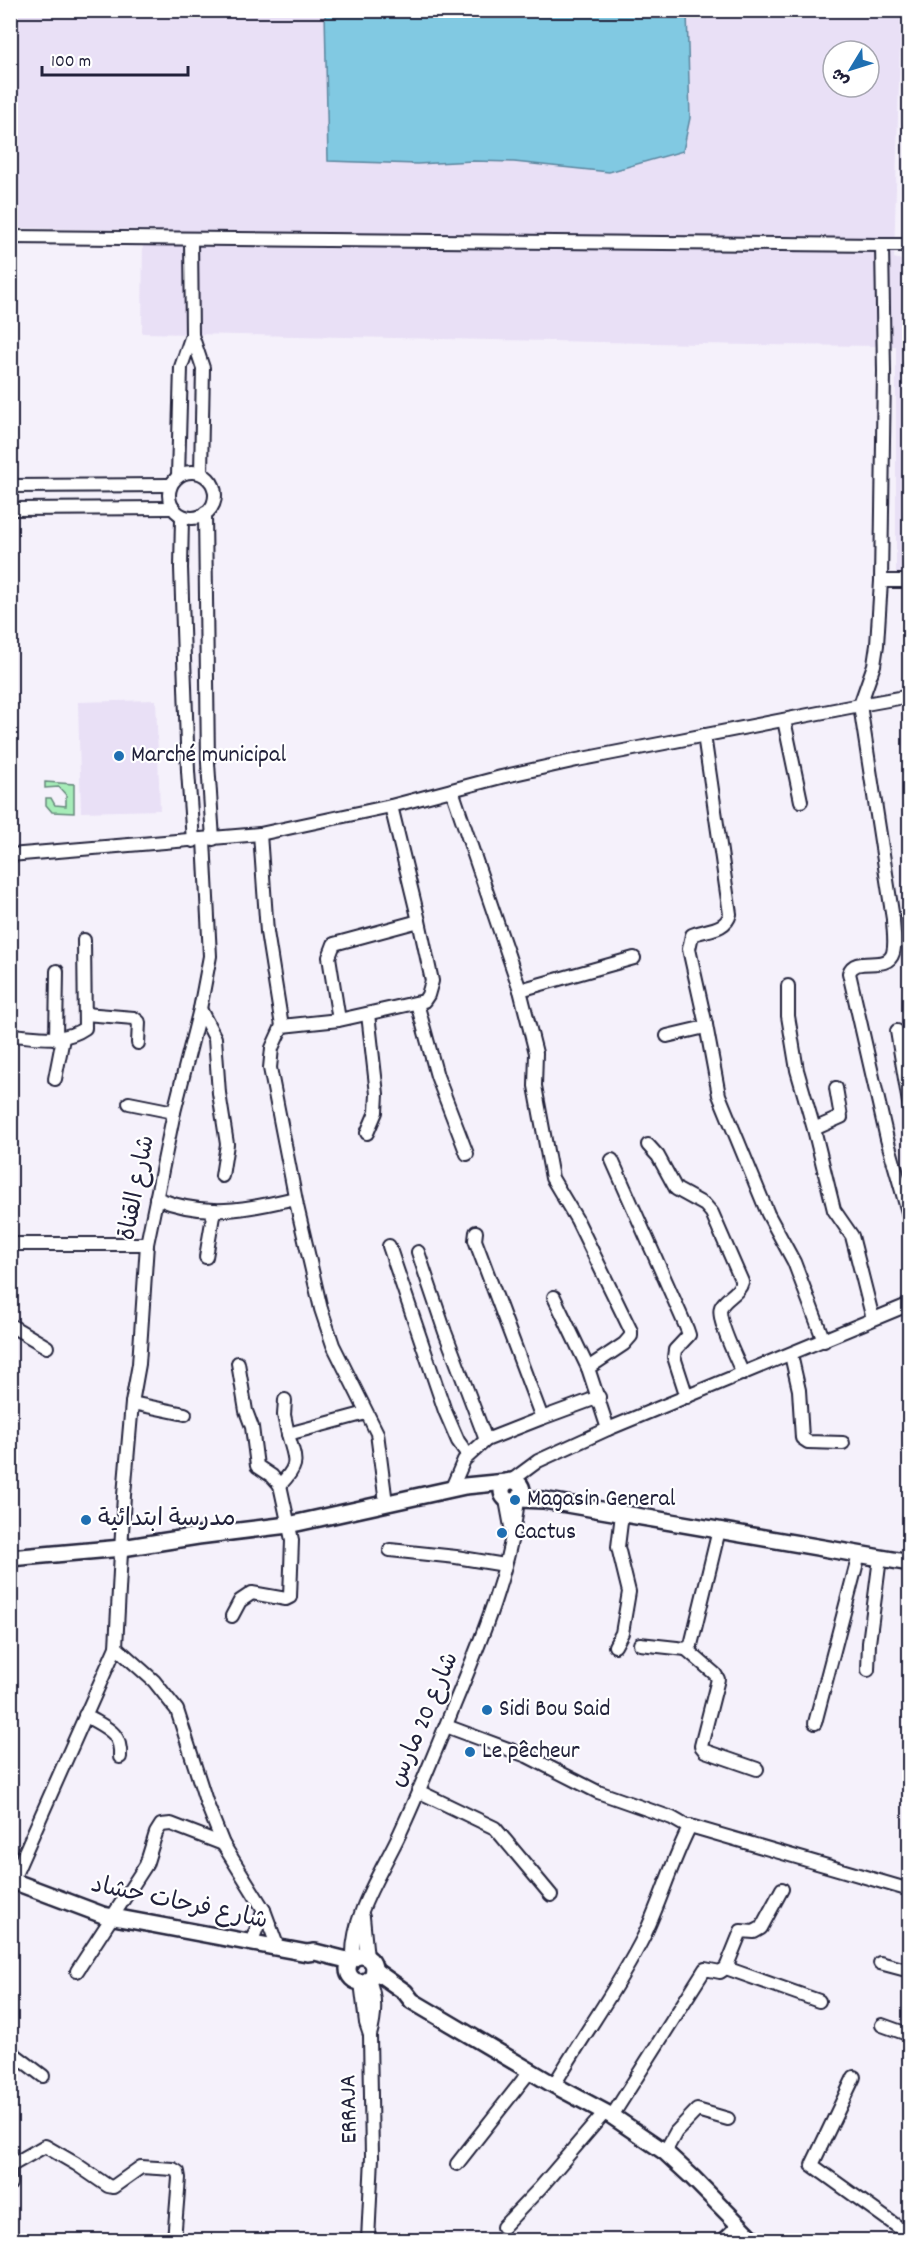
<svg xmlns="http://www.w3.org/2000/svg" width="920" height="2251" font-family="Dekko,'Playpen Sans Arabic',sans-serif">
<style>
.built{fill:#e9e0f6;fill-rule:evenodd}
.green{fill:#a6ecb8;stroke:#64877a;stroke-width:1.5}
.water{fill:#81c9e2;stroke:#5b869f;stroke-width:1.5}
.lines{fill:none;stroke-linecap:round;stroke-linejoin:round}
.minor-casing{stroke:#22223b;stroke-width:16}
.major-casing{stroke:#22223b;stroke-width:20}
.minor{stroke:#fff;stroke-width:12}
.major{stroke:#fff;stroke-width:15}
.poi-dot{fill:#1f6fb2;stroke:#fff;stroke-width:2}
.labels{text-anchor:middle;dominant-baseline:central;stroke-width:4.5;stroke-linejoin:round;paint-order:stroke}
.poi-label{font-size:24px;fill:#22223b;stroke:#fff;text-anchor:start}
.street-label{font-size:24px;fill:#22223b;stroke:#fff}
</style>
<rect width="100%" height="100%" fill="#f5f1fb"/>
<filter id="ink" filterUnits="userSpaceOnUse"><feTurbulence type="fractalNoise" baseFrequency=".0167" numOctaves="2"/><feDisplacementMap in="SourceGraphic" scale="12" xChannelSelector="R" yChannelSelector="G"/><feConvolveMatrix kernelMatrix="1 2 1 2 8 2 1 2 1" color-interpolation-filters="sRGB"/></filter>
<g filter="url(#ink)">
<!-- built -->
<g class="built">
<path d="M 11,11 L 325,11 L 328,160 L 417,164 L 473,161 L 514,162 L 609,172 L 683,151 L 690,118 L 687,11 L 901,11 L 894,258 L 910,262 L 909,579 L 896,579 L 896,346 L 751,345 L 142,333 L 143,230 L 11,228 ZM 833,51 L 869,51 L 869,87 L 833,87 Z"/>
<path d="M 156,700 L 160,810 L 81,812 L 78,702 Z"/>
</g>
<!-- green -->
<path class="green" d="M 45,782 L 74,784 L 74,813 L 52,812 L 46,805 L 46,798 L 51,798 L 55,805 L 66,806 L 66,795 L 59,787 L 45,788 Z"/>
<!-- water -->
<path class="water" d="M 325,11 L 687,11 L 690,118 L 683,151 L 609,172 L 514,162 L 473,161 L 417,164 L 328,161 Z"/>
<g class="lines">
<defs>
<g id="minor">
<path d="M 10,237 L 882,245"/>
<path d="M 191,239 L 192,335 L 203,368 L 201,473"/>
<circle cx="192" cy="495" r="23"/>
<path d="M 178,476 L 181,367 L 192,335"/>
<path d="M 10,486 L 170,485"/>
<path d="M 10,509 L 173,508"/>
<path d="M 205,513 L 208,763 L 213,839"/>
<path d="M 182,517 L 181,568 L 184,659 L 188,771 L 193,841"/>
<path d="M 881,581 L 910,581"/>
<path d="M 910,696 L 860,705 L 893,919 C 893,929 896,943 893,953 C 887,973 855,954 849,973 L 887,1139 L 910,1219"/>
<path d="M 784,720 L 801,801"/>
<path d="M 452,790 L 520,990"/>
<path d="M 391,806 L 419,921"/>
<path d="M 260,834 L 267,932 L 282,1026 L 339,1020 L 424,1001 L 428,995 L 432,981 L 419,921 L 334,944 L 329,957 L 339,1020"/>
<path d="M 10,855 L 260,834 L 391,806 L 501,777 L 577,760 L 860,705 L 874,665 L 877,645 L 881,581 L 884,371 L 882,245 L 910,245"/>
<path d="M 788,986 L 788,1016 L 797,1070 L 814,1129 L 834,1210 L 852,1236 L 873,1319"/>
<path d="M 417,1003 L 437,1076 L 467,1154"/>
<path d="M 200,1009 L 215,1038 L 219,1093 L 227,1144 L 222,1176"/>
<path d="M 85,1014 L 134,1018 L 139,1022 L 138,1043"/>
<path d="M 706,1025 L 719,1095 L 768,1214 L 794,1262 L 824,1341"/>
<path d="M 282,1026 L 272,1048 L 270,1068 L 297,1206 L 321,1309 L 333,1345 L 377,1433 L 386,1503"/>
<path d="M 897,1031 L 910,1109"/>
<path d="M 10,1035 C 36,1036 62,1044 85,1028 L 84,940"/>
<path d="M 667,1036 L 701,1028 L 706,1025 L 689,949 L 692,935 C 705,929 726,931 730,914 L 704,735"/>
<path d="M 56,1039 L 57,971"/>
<path d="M 55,1079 L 63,1038"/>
<path d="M 129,1103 L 174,1112"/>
<path d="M 814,1129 L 841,1117 L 836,1088"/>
<path d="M 367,1133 L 376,1112 L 377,1094 L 368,1014"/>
<path d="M 648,1145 L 658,1156 L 676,1189 L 705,1205 L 712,1213 L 742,1282 C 739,1294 726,1297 721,1307 C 716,1319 738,1362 743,1374"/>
<path d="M 612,1160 L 687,1329 L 689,1335 L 675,1350 L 674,1357 L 687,1397"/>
<path d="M 156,1198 C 204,1218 246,1210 295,1198"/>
<path d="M 476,1232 L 475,1240 L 542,1418 L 599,1397"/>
<path d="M 10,1244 L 147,1244"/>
<path d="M 389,1246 L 445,1411 L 458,1441 L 468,1455"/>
<path d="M 418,1252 L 445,1332 L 486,1440 L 542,1418"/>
<path d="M 206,1257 L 214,1210"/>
<path d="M 554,1297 L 588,1368"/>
<path d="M 10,1325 L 47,1347"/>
<path d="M 791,1355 L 799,1390 L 802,1438 L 808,1442 L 843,1443"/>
<path d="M 285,1400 L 284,1415 L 288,1434"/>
<path d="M 132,1403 L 185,1414"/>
<path d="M 608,1429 L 588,1368 L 624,1344 L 631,1336 L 631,1331 L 577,1220 L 552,1178 L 535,1086 L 536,1053 L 520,990 L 634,958"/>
<path d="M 511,1481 L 538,1461 L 608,1429 L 910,1304"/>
<path d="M 280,1485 C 301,1463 295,1461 288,1434 L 366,1413"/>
<path d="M 451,1490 L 464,1460 L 486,1440"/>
<path d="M 506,1500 L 511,1527"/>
<path d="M 390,1550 L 456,1557 L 505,1565"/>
<path d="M 232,1616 L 240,1601 L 252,1593 L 286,1599 L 290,1597 L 292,1540 L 280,1485 L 272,1476 L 257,1466 L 252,1427 L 246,1411 L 238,1363"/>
<path d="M 640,1644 L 686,1649 L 691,1645 L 719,1530"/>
<path d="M 615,1646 L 622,1633 L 629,1592 L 618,1547 L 622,1514"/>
<path d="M 116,1647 L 154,1681 L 177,1710 L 207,1804 L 223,1844 L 264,1910 L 278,1948"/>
<path d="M 686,1649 L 715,1674 L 718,1679 L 701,1746 L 705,1751 L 757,1769"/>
<path d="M 868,1670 L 869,1643 L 880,1558"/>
<path d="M 85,1715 C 105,1728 122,1731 120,1757"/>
<path d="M 815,1723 L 859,1555"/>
<path d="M 446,1726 L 527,1756 L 598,1792 L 672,1818 L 686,1826 L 690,1826"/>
<path d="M 418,1791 L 495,1828 L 551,1895"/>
<path d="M 10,1886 L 116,1647 L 124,1495 L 132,1403 L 139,1364 L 147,1244 L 174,1112 L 200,1009 L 210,956 L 204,840"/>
<path d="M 363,1917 L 367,1958"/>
<path d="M 251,1943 L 264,1910"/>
<path d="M 353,1959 C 351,1915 382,1872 400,1833 C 420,1790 437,1747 455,1703 C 482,1638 510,1570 518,1500"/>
<path d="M 880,1963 L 910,1971"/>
<path d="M 726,1968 L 741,1931 L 754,1932 L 761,1928 L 782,1889"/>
<path d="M 77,1971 L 146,1865 L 156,1833 L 161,1825 L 171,1824 L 223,1844"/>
<path d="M 368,1979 C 377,1995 375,2019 370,2035 L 372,2157 L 368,2240"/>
<path d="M 361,1982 L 366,2023 L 370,2035"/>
<path d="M 882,2025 L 910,2035"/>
<path d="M 10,2051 L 43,2076"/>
<path d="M 854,2077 L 812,2165 L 905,2232"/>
<path d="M 554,2085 C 583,2035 618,1988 644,1936 C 661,1900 672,1861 690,1826 L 910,1890"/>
<path d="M 612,2116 L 705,1969 L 720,1972 L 726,1968 L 819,2001"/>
<path d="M 665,2152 L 676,2132 L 697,2110 L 728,2119"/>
<path d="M 457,2164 L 530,2071"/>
<path d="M 10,2166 L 45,2146 L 76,2164 L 108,2186 L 113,2187 L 141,2167 L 173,2169 L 178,2172 L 179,2178 L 174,2240"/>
<path d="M 10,2172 L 10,2184"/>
<path d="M 503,2227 L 540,2188 L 605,2112"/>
<path d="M 723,2240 L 739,2225"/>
</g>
<g id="major">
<circle cx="512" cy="1491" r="10"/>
<path d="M 519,1499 L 543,1500 L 910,1563"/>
<path d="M 10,1558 L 122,1548 L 198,1536 L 288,1525 L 465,1486 L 506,1482"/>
<path d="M 10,1880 L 103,1915 L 307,1953 L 315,1952 L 351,1961"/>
<circle cx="361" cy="1969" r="13"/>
<path d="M 374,1970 L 405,1992 L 412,2001 L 554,2085 L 612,2116 L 665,2152 L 692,2177 L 754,2240"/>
</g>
</defs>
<!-- minor casing -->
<use href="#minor" class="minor-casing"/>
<!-- major casing -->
<use href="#major" class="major-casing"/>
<!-- minor -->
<use href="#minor" class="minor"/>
<!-- major -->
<use href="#major" class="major"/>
</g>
</g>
<!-- markers -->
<g class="poi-dot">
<circle cx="119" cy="756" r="6"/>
<circle cx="515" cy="1500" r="6"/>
<circle cx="86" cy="1520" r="6"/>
<circle cx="502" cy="1533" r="6"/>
<circle cx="487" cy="1710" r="6"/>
<circle cx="470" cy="1752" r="6"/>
</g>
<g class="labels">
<!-- poi labels -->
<g class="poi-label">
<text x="131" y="756">Marché municipal</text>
<text x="527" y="1500">Magasin General</text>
<text x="98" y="1520">مدرسة ابتدائية</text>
<text x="514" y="1533">Cactus</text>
<text x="499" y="1710">Sidi Bou Said</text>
<text x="482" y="1752">Le pêcheur</text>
</g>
<!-- street labels -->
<g class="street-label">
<text transform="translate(138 1188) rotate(-79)">شارع القناة</text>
<text transform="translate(425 1720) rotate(-67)">شارع 20 مارس</text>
<text transform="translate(179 1904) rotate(12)">شارع فرحات حشاد</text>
<text transform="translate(350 2109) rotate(-91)">ERRAJA</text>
</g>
</g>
<!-- margin -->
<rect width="920" height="2251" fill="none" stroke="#fff" stroke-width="36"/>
<rect x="18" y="18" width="884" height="2215" fill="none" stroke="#22223b" stroke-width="2" filter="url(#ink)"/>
<!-- north arrow -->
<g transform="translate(851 69) rotate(232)"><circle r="28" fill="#ffffff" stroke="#a7a7b1" stroke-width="1.5"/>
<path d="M0-4.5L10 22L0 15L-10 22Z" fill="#1f6fb2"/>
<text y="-9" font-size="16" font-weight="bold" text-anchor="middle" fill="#22223b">ش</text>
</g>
<!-- scale -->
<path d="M42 66v9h146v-9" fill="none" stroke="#22223b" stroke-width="3"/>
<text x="51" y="66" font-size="18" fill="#22223b" stroke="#ffffff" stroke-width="4.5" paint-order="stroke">100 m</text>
</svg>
